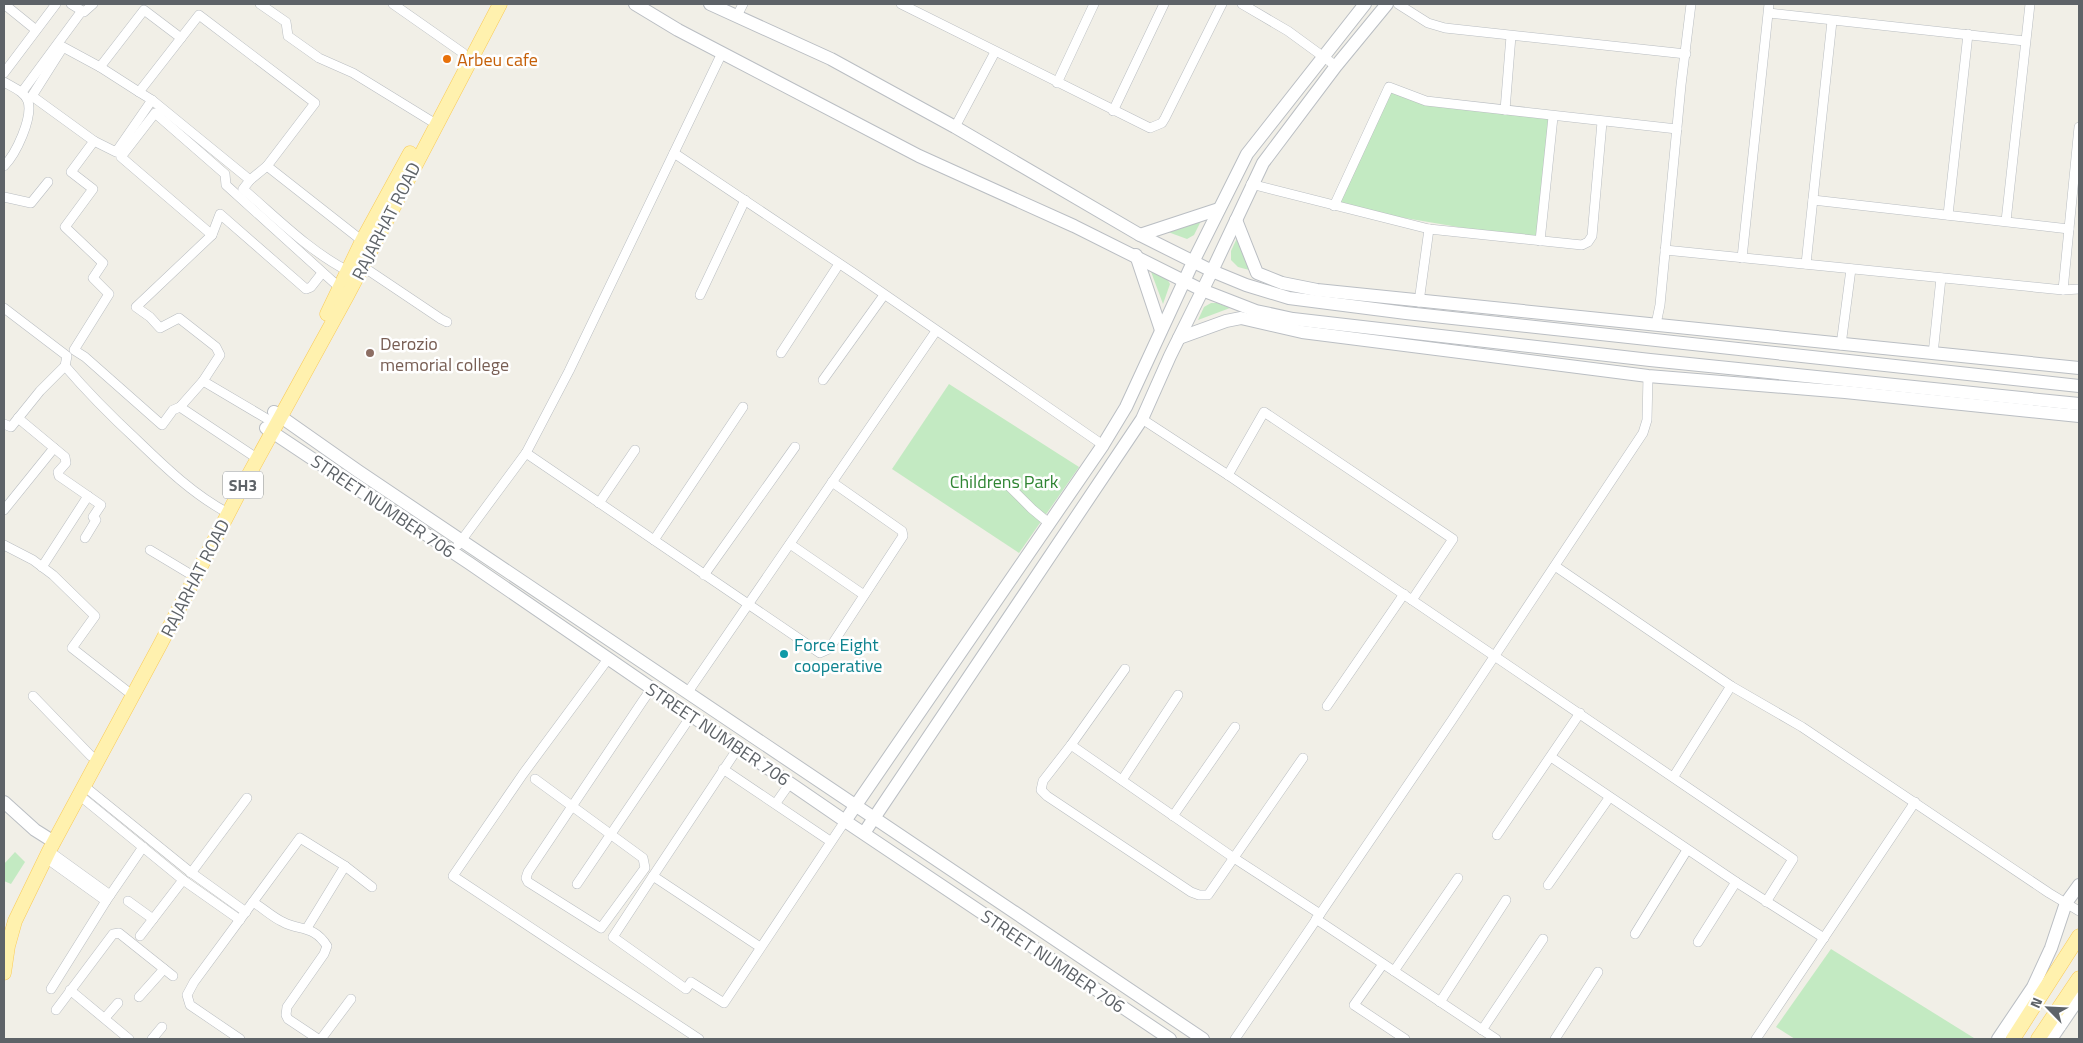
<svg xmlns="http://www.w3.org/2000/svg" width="2083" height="1043" font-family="'Titillium Web',sans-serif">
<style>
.green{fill:#c3eac2}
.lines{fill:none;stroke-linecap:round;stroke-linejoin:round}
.street-casing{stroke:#b9bdc1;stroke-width:10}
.secondary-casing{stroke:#babec3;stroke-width:14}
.primary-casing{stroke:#facb57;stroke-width:15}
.street{stroke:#fff;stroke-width:9}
.secondary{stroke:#fff;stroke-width:12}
.primary{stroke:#fff1ae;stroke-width:14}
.food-dot{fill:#e8710a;stroke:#fff;stroke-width:2}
.education-dot{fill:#8d6e63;stroke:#fff;stroke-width:2}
.culture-dot{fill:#0f9aa8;stroke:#fff;stroke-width:2}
.labels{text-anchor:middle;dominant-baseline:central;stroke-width:5;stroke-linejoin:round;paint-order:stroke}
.shield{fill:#fff;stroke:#8e9295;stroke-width:1}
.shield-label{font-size:16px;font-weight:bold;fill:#5e6368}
.food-label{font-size:18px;fill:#c56008;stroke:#fff;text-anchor:start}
.street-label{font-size:18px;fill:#5e6368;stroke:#fff}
.education-label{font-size:18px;fill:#785e54;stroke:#fff;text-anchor:start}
.park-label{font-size:18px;fill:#308533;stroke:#fff}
.culture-label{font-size:18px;fill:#0d838f;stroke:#fff;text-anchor:start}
</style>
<rect width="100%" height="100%" fill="#f1efe7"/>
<!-- green -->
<g class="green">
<path d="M 1389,87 L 1439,107 L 1553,117 L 1540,241 L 1334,206 Z"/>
<path d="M 1202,219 L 1194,235 L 1187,239 L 1168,232 Z"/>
<path d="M 1237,238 L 1253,271 L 1238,267 L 1231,260 L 1231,251 Z"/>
<path d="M 1150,269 L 1166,277 L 1170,284 L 1163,304 Z"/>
<path d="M 1211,303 L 1217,303 L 1230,308 L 1198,320 L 1204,307 Z"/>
<path d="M 949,384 L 1079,467 L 1019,553 L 892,469 Z"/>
<path d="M 15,852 L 25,862 L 11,884 L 4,881 L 4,864 Z"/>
<path d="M 1831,949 L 1974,1038 L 1973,1039 L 1795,1039 L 1776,1027 Z"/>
</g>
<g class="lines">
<defs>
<g id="street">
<path d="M 4,4 L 36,30"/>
<path d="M 71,4 L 84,12 L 93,4"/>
<path d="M 260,4 L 286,22 L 288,36 L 319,58 L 353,73 L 436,124"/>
<path d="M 393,4 L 463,53"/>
<path d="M 901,4 L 1150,128 L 1162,123 L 1165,118 L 1222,4"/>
<path d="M 1242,4 L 1288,31 L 1336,66"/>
<path d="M 1398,4 L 1428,23 L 1445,28 L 1686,54"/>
<path d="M 1769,13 L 2025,41"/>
<path d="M 737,16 L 743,4"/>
<path d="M 100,67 L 144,10 L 181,38"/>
<path d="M 4,73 L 56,4"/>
<path d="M 4,82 C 12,87 24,91 28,101 C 33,118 16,154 4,166"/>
<path d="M 1057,83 L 1094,4"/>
<path d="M 22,92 L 81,12"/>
<path d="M 139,92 L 100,67 L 63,47 L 32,96 L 94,141 L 71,172 L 93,189 L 65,227 L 103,263 L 93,278 L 109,294 L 74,350 L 85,357 L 162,425 L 173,410 L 180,407 L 252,455"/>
<path d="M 1505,110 L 1511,36"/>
<path d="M 1113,111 L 1164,4"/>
<path d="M 955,127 L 995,52"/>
<path d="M 94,141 L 116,152 L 152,100"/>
<path d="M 674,153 L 855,274 L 1103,445"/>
<path d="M 250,180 L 267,166"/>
<path d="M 1251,184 L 1429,229 L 1582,245 L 1588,242 L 1592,236 L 1602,122"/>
<path d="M 4,197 L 31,203 L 48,182"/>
<path d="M 1813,200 L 2069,229"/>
<path d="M 1334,206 L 1389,87 L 1426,101 L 1677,129"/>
<path d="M 1948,215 L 1968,34"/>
<path d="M 2006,221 L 2030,4"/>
<path d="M 212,235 L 220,214 L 306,289 L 311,287 L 322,273"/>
<path d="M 1540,241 L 1553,117"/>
<path d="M 1665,250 L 2063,290 L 2079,289"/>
<path d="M 1742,258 L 1769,4"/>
<path d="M 1806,264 L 1832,21"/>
<path d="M 362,266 L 441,319 L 447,322"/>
<path d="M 348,271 C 309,251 277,218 243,189 L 250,180 L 152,100 L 139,92 L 199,15 L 315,103 L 267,166 L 365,243"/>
<path d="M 2063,290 L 2079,127"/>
<path d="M 700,295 L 745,200"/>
<path d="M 1419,302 L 1429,229"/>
<path d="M 4,308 L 67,356 L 65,366 L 40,391 L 11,427 L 4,424"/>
<path d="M 1656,324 L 1660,305 L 1681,85 L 1691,4"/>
<path d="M 1841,345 L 1851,269"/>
<path d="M 781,353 L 839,264"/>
<path d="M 1933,354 L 1941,278"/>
<path d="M 65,366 C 88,393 112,417 138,441 C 166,468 194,495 228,513"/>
<path d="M 823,380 L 884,295"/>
<path d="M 203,381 L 269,420"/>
<path d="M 180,407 L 203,381 L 220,355 L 216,347 L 179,318 L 160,328 L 150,317 L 136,307 L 212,235 L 121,157 L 155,113 L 225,174 L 226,185 L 340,288"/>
<path d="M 18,418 L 65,457 L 66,463 L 58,472 L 59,476 L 101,505 L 93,517 L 96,520 L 85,538"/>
<path d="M 1142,419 L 1228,475 L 1793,859 L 1766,902"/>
<path d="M 526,453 L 820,653 L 829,649 L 903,536 L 902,531 L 832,482"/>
<path d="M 1228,475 L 1264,412 L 1453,539 L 1412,600"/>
<path d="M 1009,486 L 1032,509 L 1050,524"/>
<path d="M 599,503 L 635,450"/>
<path d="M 4,510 L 54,448"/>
<path d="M 654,540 L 743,407"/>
<path d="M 790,544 L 864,595"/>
<path d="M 4,545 L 33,560 L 53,575 L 95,616 L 72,648 L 127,691"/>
<path d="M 458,545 L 526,453 L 569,371 L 722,53"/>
<path d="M 150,550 L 190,574"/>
<path d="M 1555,566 L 1731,686 L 1802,727 L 2049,893 L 2079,911"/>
<path d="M 42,567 L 88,496"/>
<path d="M 704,575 L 795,447"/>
<path d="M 608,659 L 523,774 L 453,876 L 699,1039"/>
<path d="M 1125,669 L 1071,745 L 1043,781 L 1041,790 L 1047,796 L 1191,892 L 1199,895 L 1208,895 L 1303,758"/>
<path d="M 688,692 L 936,331"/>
<path d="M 33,696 L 91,756"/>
<path d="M 1327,706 L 1404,594"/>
<path d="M 1071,745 L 1234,858 L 1320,914"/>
<path d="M 1551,757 L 1736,882 L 1824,938"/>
<path d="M 723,769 L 830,841"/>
<path d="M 1674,776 L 1731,686"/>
<path d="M 535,779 L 643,858 L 645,868 L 601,928 L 528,882 L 526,878 L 528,872 L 642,702 L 651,689"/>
<path d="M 1122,780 L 1178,695"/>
<path d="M 84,786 L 189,871 L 246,912"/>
<path d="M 79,795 L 183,880 L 240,920"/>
<path d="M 776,803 L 790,783"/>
<path d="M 1173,816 L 1235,727"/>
<path d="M 1497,835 L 1580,713"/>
<path d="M 49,851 L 110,895"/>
<path d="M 46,858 L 106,901"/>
<path d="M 191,873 L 247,798"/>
<path d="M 653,876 L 738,748"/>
<path d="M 577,884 L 691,716"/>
<path d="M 1548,885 L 1609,798"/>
<path d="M 128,901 L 153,919"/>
<path d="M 253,902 C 263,908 272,917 283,922 C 300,931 314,925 327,946 L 324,954 L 287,1007 L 286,1015 L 288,1019 L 318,1039"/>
<path d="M 1316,919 L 1496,1039"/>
<path d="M 307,928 L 345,866 L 372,887"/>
<path d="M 1635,934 L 1687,850"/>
<path d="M 140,936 L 183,880"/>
<path d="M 1698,942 L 1736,882"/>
<path d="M 760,947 L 653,876 L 613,937 L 686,989 L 691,982 L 724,1003 L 845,821"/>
<path d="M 1383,964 L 1354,1005 L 1405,1039"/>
<path d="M 1394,971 L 1458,878"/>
<path d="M 51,989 L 106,901 L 143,847"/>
<path d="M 70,990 L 129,1039"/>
<path d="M 139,997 L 164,969"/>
<path d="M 1440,1002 L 1506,900"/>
<path d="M 56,1010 L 113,934 L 119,933 L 173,976"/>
<path d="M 105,1018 L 118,1003"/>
<path d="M 1482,1030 L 1543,939"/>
<path d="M 152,1039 L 162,1027"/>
<path d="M 240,1039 L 190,1005 L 187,995 L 194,982 L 300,838 L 345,866"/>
<path d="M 321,1039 L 351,999"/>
<path d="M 1235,1039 L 1452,720 L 1643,433 L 1647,420 L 1648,376"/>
<path d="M 1555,1039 L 1598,972"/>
<path d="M 1756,1039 L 1915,802"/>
</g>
<g id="secondary">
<path d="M 635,4 L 678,30 L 919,156 L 1074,226 L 1202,290 L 1256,311 L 1293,319 L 1650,360 L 2079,404"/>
<path d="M 710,4 L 831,59 L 955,127 L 1140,235 L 1212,271 L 1246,285 L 1289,298 L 1406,313 L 2079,386"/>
<path d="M 1236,220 L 1257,273 L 1282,283 L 1317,290 L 2079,368"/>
<path d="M 1140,235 L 1219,209"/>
<path d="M 1136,255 L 1161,330"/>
<path d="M 1179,338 L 1226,321 L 1241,318 L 1302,332 L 1648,376 L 1845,392 L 2079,416"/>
<path d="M 274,412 L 358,471 L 1203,1039"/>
<path d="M 266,428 L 469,563 L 845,821 L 1170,1039"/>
<path d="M 4,802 L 35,830 L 54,842"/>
<path d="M 845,821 L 1103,445 L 1126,407 L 1193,262 L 1247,154 L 1365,4"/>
<path d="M 864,833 L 1142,419 L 1170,356 L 1212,271 L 1263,163 L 1336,66 L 1387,4"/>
<path d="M 1998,1039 L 2033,987 L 2051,948 L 2066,903 L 2079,885"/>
<path d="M 2051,1039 L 2079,998"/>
</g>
<g id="primary">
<path d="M 327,314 L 363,239 L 410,153"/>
<path d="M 4,973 L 8,946 L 15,921 L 49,851 L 160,645 L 242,487 L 347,296 L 500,4"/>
<path d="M 2013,1039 L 2079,936"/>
<path d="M 2038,1039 L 2079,978"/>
</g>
</defs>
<!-- street casing -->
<use href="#street" class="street-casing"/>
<!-- secondary casing -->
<use href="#secondary" class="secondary-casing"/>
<!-- primary casing -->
<use href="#primary" class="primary-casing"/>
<!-- street -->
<use href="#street" class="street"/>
<!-- secondary -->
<use href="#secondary" class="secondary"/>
<!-- primary -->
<use href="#primary" class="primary"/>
</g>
<!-- markers -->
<circle class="food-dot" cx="447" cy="59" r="5"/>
<circle class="education-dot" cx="370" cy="353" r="5"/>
<circle class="culture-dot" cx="784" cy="654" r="5"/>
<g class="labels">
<!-- shield labels -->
<rect class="shield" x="223" y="471.5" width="40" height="27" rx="4"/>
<g class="shield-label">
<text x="243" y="485">SH3</text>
</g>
<!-- food labels -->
<g class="food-label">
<text x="457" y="59">Arbeu cafe</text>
</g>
<!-- street labels -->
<g class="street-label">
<text transform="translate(386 221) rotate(-63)">RAJARHAT ROAD</text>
<text transform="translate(383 506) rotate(34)">STREET NUMBER 706</text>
<text transform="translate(195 578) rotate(-63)">RAJARHAT ROAD</text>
<text transform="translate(718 734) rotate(34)">STREET NUMBER 706</text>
<text transform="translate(1053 961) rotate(34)">STREET NUMBER 706</text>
</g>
<!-- education labels -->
<g class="education-label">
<text x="380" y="343">Derozio<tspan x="380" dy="21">memorial college</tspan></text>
</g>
<!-- park labels -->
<g class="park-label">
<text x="1004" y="481">Childrens Park</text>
</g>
<!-- culture labels -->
<g class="culture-label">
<text x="794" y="644">Force Eight<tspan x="794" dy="21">cooperative</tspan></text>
</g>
</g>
<!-- border -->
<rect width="2083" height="1043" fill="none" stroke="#5e6368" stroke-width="10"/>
<!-- north arrow -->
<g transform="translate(2048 1008) rotate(294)" stroke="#ffffff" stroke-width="4" paint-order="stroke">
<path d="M0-4L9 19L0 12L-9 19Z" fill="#5e6368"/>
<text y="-8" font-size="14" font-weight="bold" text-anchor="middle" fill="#5e6368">N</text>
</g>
</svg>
